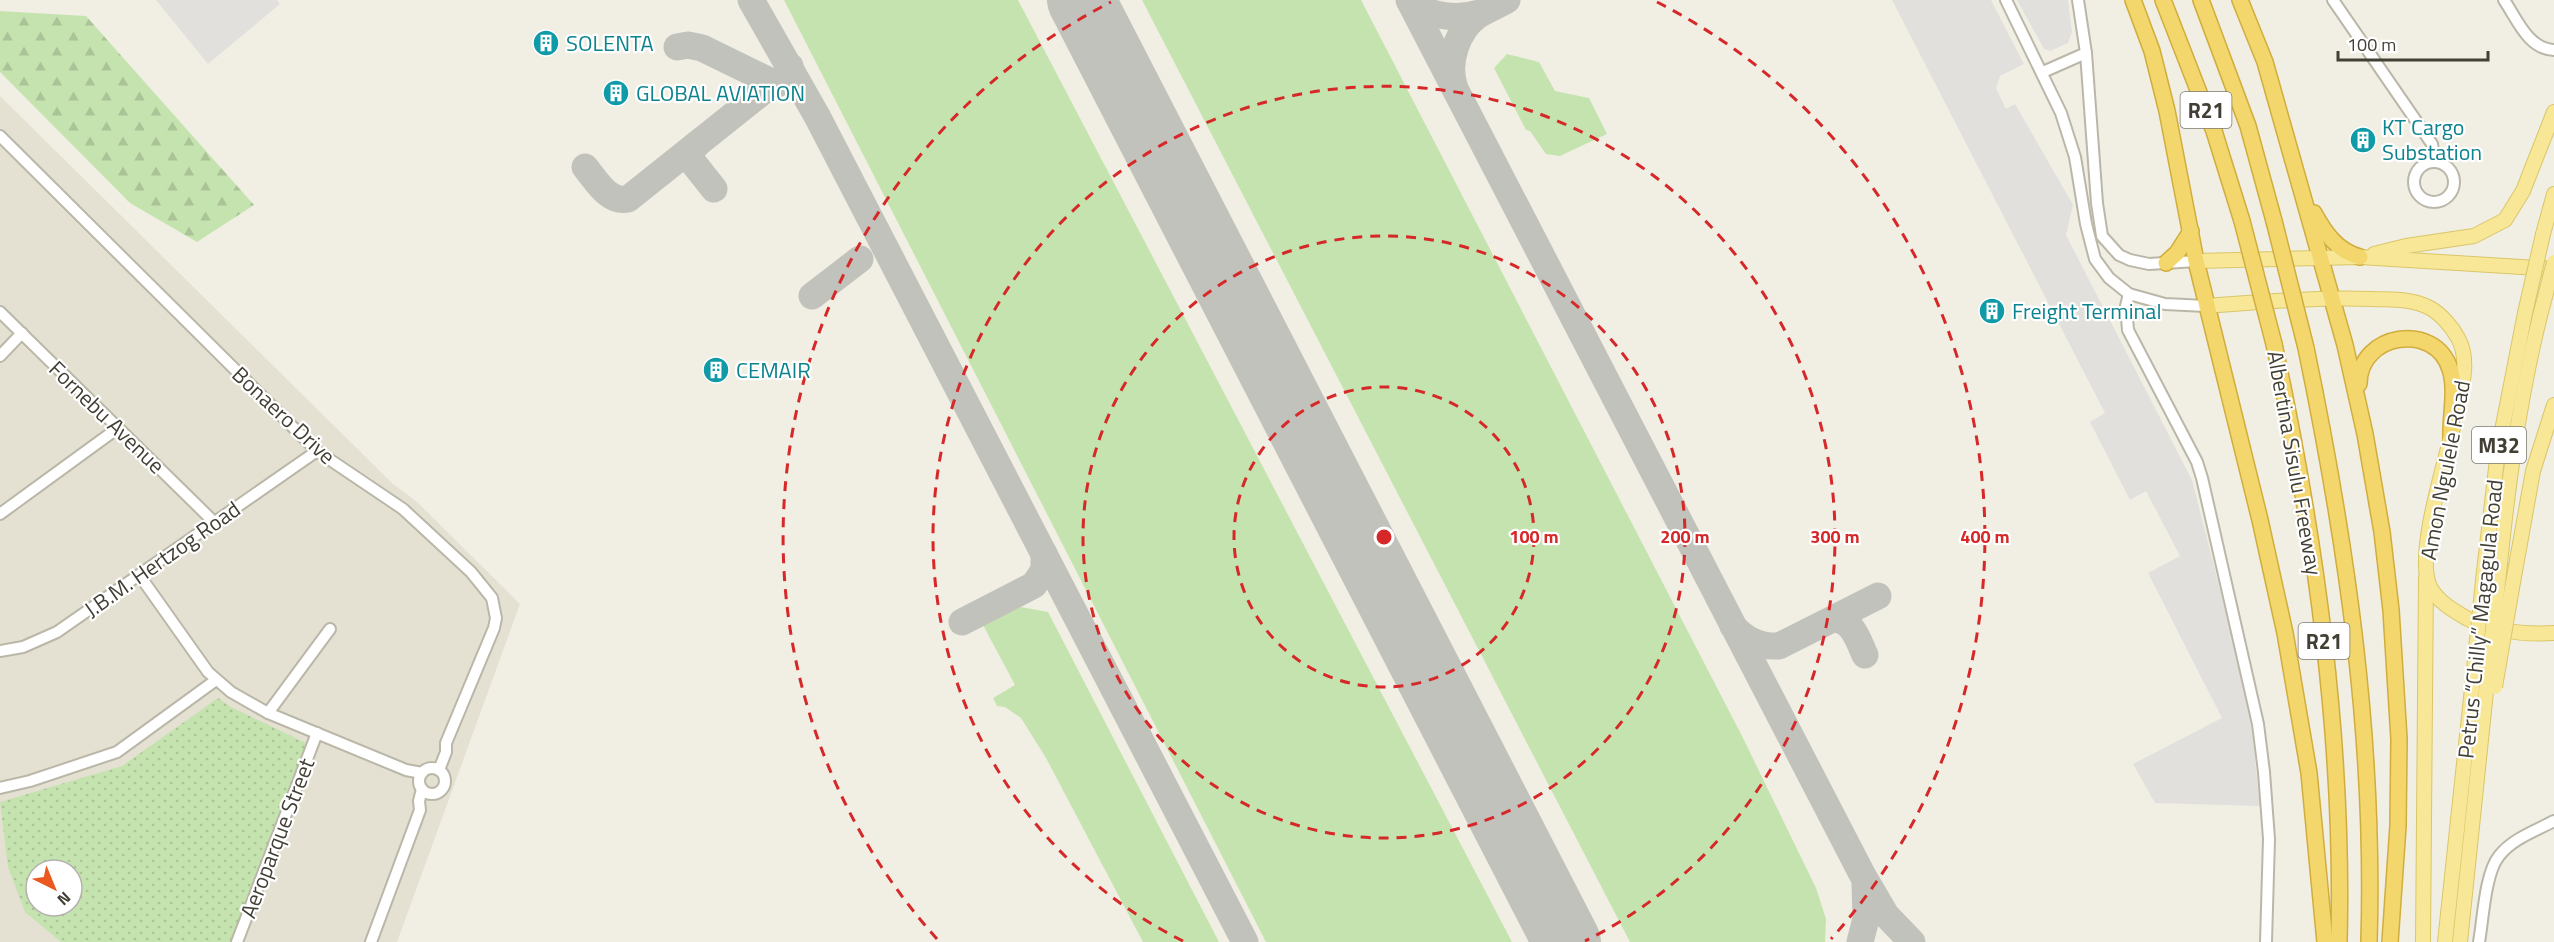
<svg xmlns="http://www.w3.org/2000/svg" width="2554" height="942" font-family="'Titillium Web',sans-serif">
<style>
.residential{fill:#e4e1d3;fill-rule:evenodd}
.grass{fill:#c5e3af}
.forest{fill:url(#forest-firs)}
.park{fill:url(#park-dots);fill-rule:evenodd}
.parking{fill:#e2e0dc}
.lines{fill:none;stroke-linecap:round;stroke-linejoin:round}
.taxiway{stroke:#c2c2bc;stroke-width:27}
.runway{stroke:#c2c2bc;stroke-width:68}
.minor-casing{stroke:#bbb7a8;stroke-width:14}
.major-casing{stroke:#dac669;stroke-width:16}
.highway-casing{stroke:#d1ad3e;stroke-width:18}
.minor{stroke:#fff;stroke-width:10}
.major{stroke:#f7e797;stroke-width:14}
.highway{stroke:#f3d76d;stroke-width:15}
.major-bridge-casing{stroke:#dac669;stroke-width:16;stroke-linecap:butt}
.highway-bridge-casing{stroke:#d1ad3e;stroke-width:18;stroke-linecap:butt}
.major-bridge{stroke:#f7e797;stroke-width:14}
.highway-bridge{stroke:#f3d76d;stroke-width:15}
.ring{fill:none;stroke:#d62828;stroke-width:3;stroke-dasharray:10 8}
.labels{text-anchor:middle;dominant-baseline:central;stroke-width:4.5;stroke-linejoin:round;paint-order:stroke}
.shield{fill:#fff;stroke:#7b7972;stroke-width:1.5}
.shield-label{font-size:21px;font-weight:bold;fill:#423f35}
.culture-label{font-size:22px;fill:#0d838f;stroke:#fff;text-anchor:start}
.street-label{font-size:22px;fill:#423f35;stroke:#fff}
.centre{fill:#d62828;stroke:#fff;stroke-width:3}
.ring-label{font-size:18px;text-anchor:middle;font-weight:bold;fill:#d62828;stroke:#fff;stroke-width:4.5;stroke-linejoin:round;paint-order:stroke}
</style>
<defs>
<pattern id="forest-firs" width="22" height="20" patternUnits="userSpaceOnUse" patternTransform="scale(1.5)"><rect width="22" height="20" fill="#c5e3af"/><path d="M5 1l3.5 6h-7zM16 11l3.5 6h-7z" fill="#aac497"/></pattern>
<pattern id="park-dots" width="8" height="8" patternUnits="userSpaceOnUse" patternTransform="scale(1.5)"><rect width="8" height="8" fill="#c5e3af"/><path d="M2 2h.1M6 6h.1" fill="none" stroke="#aac497" stroke-width="1.8" stroke-linecap="round"/></pattern>
</defs>
<rect width="100%" height="100%" fill="#f1efe4"/>
<!-- residential -->
<path class="residential" d="M 0,96 L 393,484 L 416,501 L 520,604 L 397,942 L 0,942 ZM 36,870 L 72,870 L 72,906 L 36,906 Z"/>
<!-- grass -->
<g class="grass">
<path d="M 784,0 L 1018,0 L 1512,942 L 1266,942 Z"/>
<path d="M 1142,0 L 1361,0 L 1742,736 L 1816,888 L 1826,919 L 1825,942 L 1630,942 Z"/>
<path d="M 1507,54 L 1539,62 L 1555,91 L 1589,98 L 1607,134 L 1560,156 L 1546,154 L 1530,131 L 1526,130 L 1494,68 Z"/>
<path d="M 1021,607 L 1048,612 L 1219,942 L 1143,942 L 1046,758 L 1021,718 L 1005,707 L 997,706 L 993,698 L 1015,685 L 983,625 Z"/>
</g>
<!-- forest -->
<path class="forest" d="M 0,11 L 86,16 L 254,205 L 197,242 L 130,203 L 0,72 Z"/>
<!-- park -->
<path class="park" d="M 218,698 L 231,707 L 308,744 L 230,942 L 61,942 L 25,912 L 8,867 L 0,802 L 122,766 ZM 36,870 L 72,870 L 72,906 L 36,906 Z"/>
<!-- parking -->
<g class="parking">
<path d="M 156,0 L 277,0 L 280,4 L 208,64 Z"/>
<path d="M 1892,0 L 1991,0 L 2024,64 L 2000,76 L 1996,88 L 2006,109 L 2015,104 L 2073,205 L 2066,235 L 2192,480 L 2238,660 L 2252,730 L 2260,806 L 2155,803 L 2133,764 L 2222,718 L 2148,573 L 2180,556 L 2146,491 L 2130,500 L 2090,422 L 2105,413 Z"/>
<path d="M 2017,0 L 2068,0 L 2072,32 L 2068,43 L 2050,51 L 2044,49 Z"/>
</g>
<g class="lines">
<!-- taxiway -->
<g class="taxiway">
<path d="M 751,0 L 817,116 L 1245,942"/>
<path d="M 1409,0 L 1862,874 L 1886,915 L 1912,942"/>
<path d="M 1411,0 C 1430,19 1462,20 1485,11"/>
<path d="M 677,47 L 688,45 L 702,48 L 776,84"/>
<path d="M 1454,85 C 1447,62 1457,31 1477,16 C 1486,10 1497,6 1507,0"/>
<path d="M 697,144 L 691,152 L 691,160 L 714,189"/>
<path d="M 585,167 C 596,180 608,203 628,199 L 766,89 C 778,82 792,83 790,66"/>
<path d="M 812,296 L 860,259"/>
<path d="M 1834,619 C 1853,620 1858,640 1865,655"/>
<path d="M 962,622 L 1034,585 L 1044,570 L 1044,554"/>
<path d="M 1733,626 C 1745,640 1761,647 1779,646 L 1878,596"/>
<path d="M 1860,942 L 1866,919 L 1865,884"/>
</g>
<!-- runway -->
<path class="runway" d="M 1081,0 L 1567,942"/>
<defs>
<g id="minor">
<path d="M 2006,0 L 2061,113 L 2075,157 L 2086,224 L 2095,259 L 2109,278 L 2129,294 L 2165,304 L 2206,306"/>
<path d="M 2078,0 L 2086,53 L 2097,203 L 2102,236 L 2119,255 L 2130,260 L 2149,264 L 2196,261"/>
<path d="M 2333,0 L 2432,144 L 2435,162"/>
<path d="M 2504,0 C 2517,19 2528,49 2554,50"/>
<path d="M 2043,72 L 2086,53"/>
<path d="M 0,136 L 317,451 L 403,509 L 471,572 L 492,598 L 496,618 L 494,628 L 446,743 L 446,752 L 439,770"/>
<circle cx="2434" cy="182" r="20"/>
<path d="M 2129,294 L 2126,306 L 2128,330 L 2197,462 L 2202,478 L 2258,724 L 2264,772 L 2269,839 L 2266,942"/>
<path d="M 0,312 L 214,522"/>
<path d="M 0,356 L 22,333"/>
<path d="M 0,514 L 118,428"/>
<path d="M 140,576 L 208,672 L 231,692 L 268,713 L 406,770 L 422,773"/>
<path d="M 0,651 L 23,647 L 57,632 L 317,451"/>
<path d="M 268,713 L 330,629"/>
<circle cx="432" cy="781" r="13"/>
<path d="M 0,788 L 30,781 L 117,752 L 216,680"/>
<path d="M 237,942 L 317,733"/>
<path d="M 371,942 L 420,810 L 419,801 L 422,789"/>
<path d="M 2479,942 C 2483,920 2485,873 2499,856 C 2512,839 2535,831 2554,821"/>
</g>
<g id="major">
<path d="M 2543,234 L 2554,194"/>
<path d="M 2374,254 L 2406,246 L 2474,236 L 2505,220 L 2523,191 L 2554,112"/>
<path d="M 2196,261 L 2360,257 L 2554,269"/>
<path d="M 2206,306 C 2262,302 2316,297 2372,299 C 2391,300 2412,298 2430,308 C 2441,314 2452,327 2458,338 C 2470,359 2462,387 2457,409"/>
<path d="M 2453,428 C 2445,464 2415,555 2430,587 C 2438,602 2454,611 2468,619 C 2495,631 2525,635 2554,633"/>
<path d="M 2483,580 L 2498,451 L 2525,313"/>
<path d="M 2498,583 C 2507,493 2518,404 2540,316"/>
<path d="M 2512,588 L 2533,471 L 2554,405"/>
<path d="M 2423,942 L 2426,578"/>
<path d="M 2445,942 L 2473,679"/>
<path d="M 2460,942 L 2487,682"/>
</g>
<g id="highway">
<path d="M 2133,0 L 2152,51 L 2167,111 L 2196,261 L 2260,520 L 2285,633 L 2309,773 L 2325,942"/>
<path d="M 2163,0 L 2214,131 L 2242,221"/>
<path d="M 2201,0 L 2248,126 L 2274,221"/>
<path d="M 2240,0 L 2265,62 L 2345,345 L 2365,434 L 2382,532 L 2391,610 L 2399,739 L 2398,826 L 2390,942"/>
<path d="M 2314,213 C 2325,233 2337,251 2360,257"/>
<path d="M 2166,263 L 2177,253 L 2191,231"/>
<path d="M 2274,344 C 2316,540 2344,741 2339,942"/>
<path d="M 2306,348 C 2347,546 2375,739 2369,942"/>
<path d="M 2359,384 C 2359,333 2435,321 2450,369 C 2457,390 2450,416 2451,438"/>
</g>
</defs>
<!-- minor casing -->
<use href="#minor" class="minor-casing"/>
<!-- major casing -->
<use href="#major" class="major-casing"/>
<!-- highway casing -->
<use href="#highway" class="highway-casing"/>
<!-- minor -->
<use href="#minor" class="minor"/>
<!-- major -->
<use href="#major" class="major"/>
<!-- highway -->
<use href="#highway" class="highway"/>
<defs>
<g id="major-bridge">
<path d="M 2525,313 L 2543,234"/>
<path d="M 2540,316 L 2554,262"/>
<path d="M 2473,679 L 2483,580"/>
<path d="M 2487,682 L 2498,583"/>
<path d="M 2495,687 L 2512,588"/>
</g>
<g id="highway-bridge">
<path d="M 2242,221 L 2274,344"/>
<path d="M 2274,221 L 2306,348"/>
</g>
</defs>
<!-- major-bridge casing -->
<use href="#major-bridge" class="major-bridge-casing"/>
<!-- highway-bridge casing -->
<use href="#highway-bridge" class="highway-bridge-casing"/>
<!-- major-bridge -->
<use href="#major-bridge" class="major-bridge"/>
<!-- highway-bridge -->
<use href="#highway-bridge" class="highway-bridge"/>
</g>
<!-- distance rings -->
<g class="ring">
<circle cx="1384" cy="537" r="150"/>
<circle cx="1384" cy="537" r="301"/>
<path d="M1183 941A451 451 0 1 1 1585 941"/>
<path d="M937 939A601 601 0 0 1 1111 2M1657 2A601 601 0 0 1 1831 939"/>
</g>
<!-- icons -->
<defs>
<symbol id="building-disc" viewBox="-11 -11 22 22"><circle r="9.5" fill="#0f9aa8" stroke="#fff"/><path d="M-4-6H4V6H1V3H-1V6H-4ZM-2.5-4.3h1.7v1.8h-1.7ZM.8-4.3h1.7v1.8H.8ZM-2.5-1h1.7V.8h-1.7ZM.8-1h1.7V.8H.8Z" fill="#fff"/></symbol>
</defs>
<g fill-rule="evenodd">
<use href="#building-disc" x="531" y="28" width="30" height="30"/>
<use href="#building-disc" x="601" y="78" width="30" height="30"/>
<use href="#building-disc" x="2348" y="125" width="30" height="30"/>
<use href="#building-disc" x="1977" y="296" width="30" height="30"/>
<use href="#building-disc" x="701" y="355" width="30" height="30"/>
</g>
<g class="labels">
<!-- shield labels -->
<g class="shield">
<rect x="2180.5" y="92" width="51" height="36" rx="4.5"/>
<rect x="2472" y="427" width="54" height="36" rx="4.5"/>
<rect x="2298.5" y="623" width="51" height="36" rx="4.5"/>
</g>
<g class="shield-label">
<text x="2206" y="110">R21</text>
<text x="2499" y="445">M32</text>
<text x="2324" y="641">R21</text>
</g>
<!-- culture labels -->
<g class="culture-label">
<text x="566" y="43">SOLENTA</text>
<text x="636" y="93">GLOBAL AVIATION</text>
<text x="2382" y="127">KT Cargo<tspan x="2382" dy="25">Substation</tspan></text>
<text x="2012" y="311">Freight Terminal</text>
<text x="736" y="370">CEMAIR</text>
</g>
<!-- street labels -->
<g class="street-label">
<text transform="translate(284 415) rotate(43)">Bonaero Drive</text>
<text transform="translate(107 417) rotate(44)">Fornebu Avenue</text>
<text transform="translate(2295 463) rotate(80)">Albertina Sisulu Freeway</text>
<text transform="translate(2445 470) rotate(-79)">Amon Ngulele Road</text>
<text transform="translate(162 559) rotate(-35)">J.B.M. Hertzog Road</text>
<text transform="translate(2480 619) rotate(-84)">Petrus “Chilly” Magagula Road</text>
<text transform="translate(277 838) rotate(-69)">Aeroparque Street</text>
</g>
</g>
<circle cx="1384" cy="537" r="9" class="centre"/>
<g class="ring-label">
<text x="1534" y="543">100 m</text>
<text x="1685" y="543">200 m</text>
<text x="1835" y="543">300 m</text>
<text x="1985" y="543">400 m</text>
</g>
<!-- north arrow -->
<g transform="translate(54 888) rotate(137)"><circle r="28" fill="#ffffff" stroke="#b3b2ae" stroke-width="1.5"/>
<path d="M0-4.5L10 22L0 15L-10 22Z" fill="#ea5822"/>
<text y="-9" font-size="16" font-weight="bold" text-anchor="middle" fill="#423f35">N</text>
</g>
<!-- scale -->
<path d="M2338 51v9h150v-9" fill="none" stroke="#423f35" stroke-width="3"/>
<text x="2347" y="51" font-size="18" fill="#423f35" stroke="#ffffff" stroke-width="4.5" paint-order="stroke">100 m</text>
</svg>
